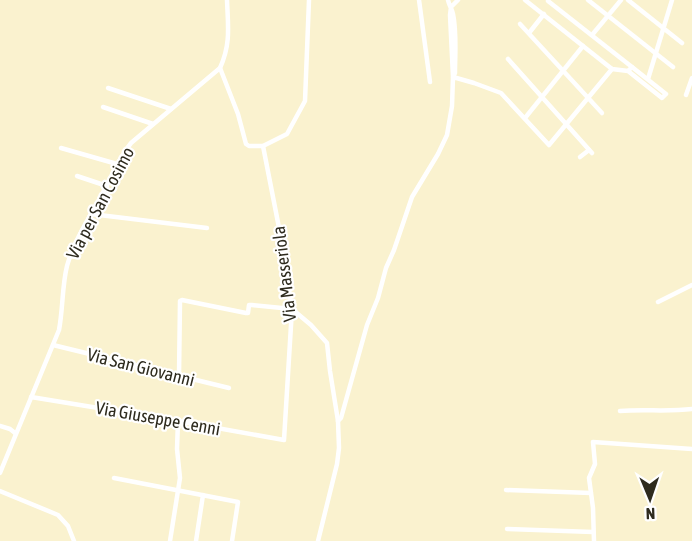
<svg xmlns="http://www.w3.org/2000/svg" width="692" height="541" font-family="'Asap Condensed',sans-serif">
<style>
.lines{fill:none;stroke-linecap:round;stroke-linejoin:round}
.minor{stroke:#fff;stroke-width:4.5}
.labels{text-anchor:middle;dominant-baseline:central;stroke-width:4.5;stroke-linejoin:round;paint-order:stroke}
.street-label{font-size:18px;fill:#2e2b1e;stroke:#fff}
</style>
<rect width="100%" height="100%" fill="#faf2cf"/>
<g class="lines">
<!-- minor -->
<g class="minor">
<path d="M 419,0 L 430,82"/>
<path d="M 448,0 C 449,5 452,9 453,14 C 457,33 455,54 455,73 L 453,77 L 450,15 L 451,7 L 458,0"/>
<path d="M 525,0 L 612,69 L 628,71 L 632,67 L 666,94 L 662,98 L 628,71"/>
<path d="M 588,0 L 673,67"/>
<path d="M 628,0 L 682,43"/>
<path d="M 548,1 L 632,67"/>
<path d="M 520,24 L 602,113"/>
<path d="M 529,33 L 544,14"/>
<path d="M 592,35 L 621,0"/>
<path d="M 508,59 L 592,153"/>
<path d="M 220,68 L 238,114 L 246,144 L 249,146 L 263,146 L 287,134 L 305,101 L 309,0"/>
<path d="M 648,79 L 672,0"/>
<path d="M 108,88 L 171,109"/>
<path d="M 686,95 L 692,78"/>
<path d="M 103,107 L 153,124"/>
<path d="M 525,118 L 583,46"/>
<path d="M 61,148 L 117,164"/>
<path d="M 580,157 L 589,150"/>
<path d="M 77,176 L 107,186"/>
<path d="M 91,214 L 207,228"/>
<path d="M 658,302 L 692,285"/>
<path d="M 53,345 L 229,388"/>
<path d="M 179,376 L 180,301 L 182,300 L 246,313 L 248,313 L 249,305 L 252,305 L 292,309 L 311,325 L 327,343 L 330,371 L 338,421 L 339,448 L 337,464 L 318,541"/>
<path d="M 31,397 L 178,421 L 284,440 L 292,309 L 282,243 L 263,146"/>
<path d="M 620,411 C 644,409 668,412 692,409"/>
<path d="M 338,421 L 341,418 L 367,325 L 378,298 L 386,268 L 394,250 L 412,197 L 438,154 L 447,135 L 452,106 L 453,77 L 474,83 L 501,93 L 549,145 L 612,69"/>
<path d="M 0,426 L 10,429 L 15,433"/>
<path d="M 0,473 L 59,330 C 63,309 62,286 67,266 C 74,241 89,218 101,196 C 111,178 118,159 131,143 L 220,68 C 231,44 228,26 227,0"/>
<path d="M 114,478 L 238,502 L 232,541"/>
<path d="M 506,490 L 591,493"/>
<path d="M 0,491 L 58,515 L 68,526 L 74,541"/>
<path d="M 507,529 L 593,532"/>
<path d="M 170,541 L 180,478 L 177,449 L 178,421"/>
<path d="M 196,541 L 203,495"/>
<path d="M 594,541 L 593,508 L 589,478 L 595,464 L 593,442 L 692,449"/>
</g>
</g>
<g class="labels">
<!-- street labels -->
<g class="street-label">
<text transform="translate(100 203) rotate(-62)">Via per San Cosimo</text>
<text transform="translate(284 274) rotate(-97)">Via Masseriola</text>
<text transform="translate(141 367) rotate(14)">Via San Giovanni</text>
<text transform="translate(158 418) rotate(10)">Via Giuseppe Cenni</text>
</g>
</g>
<!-- north arrow -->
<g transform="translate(650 499) rotate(178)" stroke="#ffffff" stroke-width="4.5" paint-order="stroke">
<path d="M0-4.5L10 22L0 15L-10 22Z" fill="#2e2b1e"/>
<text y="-9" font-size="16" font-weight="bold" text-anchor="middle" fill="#2e2b1e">N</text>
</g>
</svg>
